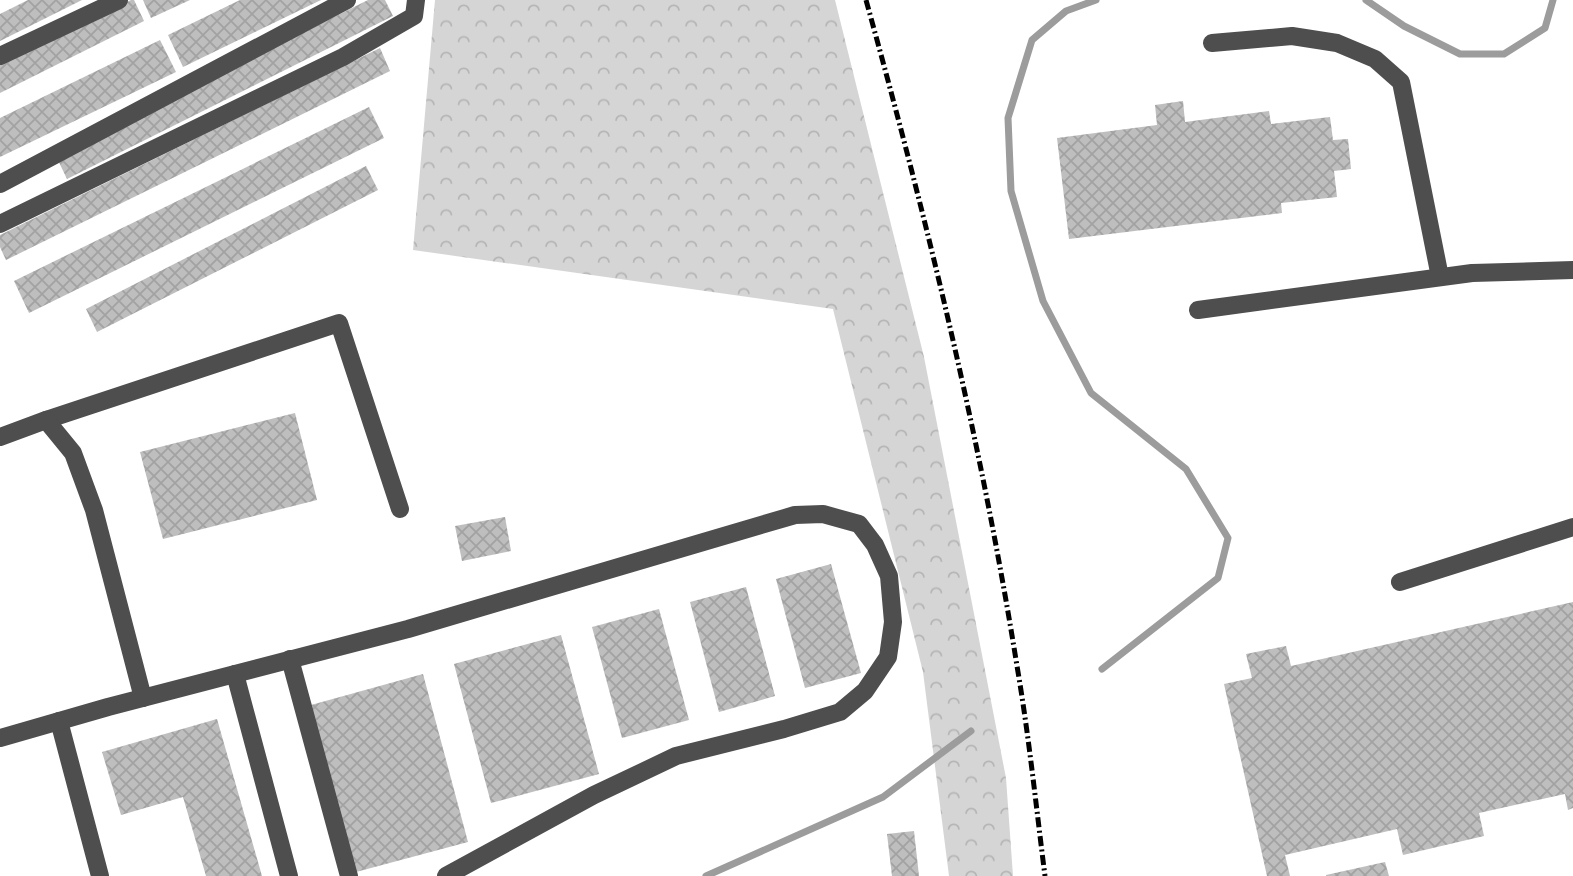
<svg xmlns="http://www.w3.org/2000/svg" width="1573" height="876" font-family="Jost,sans-serif">
<style>
.forest{fill:url(#forest-crowns)}
.lines{fill:none;stroke-linecap:round;stroke-linejoin:round}
.stream{stroke:#9c9c9c;stroke-width:7}
.building{fill:url(#building-cross-hatch)}
.minor{stroke:#4e4e4e;stroke-width:18}
.rail{stroke:#000;stroke-width:5;stroke-dasharray:10 3.5 2 3.5;stroke-linecap:butt}
</style>
<defs>
<pattern id="forest-crowns" width="20" height="18" patternUnits="userSpaceOnUse" patternTransform="scale(1.75)"><rect width="20" height="18" fill="#d5d5d5"/><path d="M2 6a3 3 0 1 1 6 0M12 15a3 3 0 1 1 6 0" fill="none" stroke="#b5b5b5"/></pattern>
<pattern id="building-cross-hatch" width="8" height="8" patternUnits="userSpaceOnUse" patternTransform="scale(1.75)"><rect width="8" height="8" fill="#bebebe"/><path d="M0 0l8 8M0 8l8-8" fill="none" stroke="#a2a2a2"/></pattern>
</defs>
<rect width="100%" height="100%" fill="#fff"/>
<!-- forest -->
<path class="forest" d="M 435,0 L 835,0 L 924,357 L 1006,778 L 1013,876 L 949,876 L 923,672 L 833,309 L 413,250 Z"/>
<g class="lines">
<!-- stream -->
<g class="stream">
<path d="M 1096,0 L 1066,11 L 1032,40 L 1008,118 L 1011,191 L 1043,301 L 1091,393 L 1186,469 L 1228,538 L 1218,578 L 1102,669"/>
<path d="M 1366,0 L 1404,26 L 1460,54 L 1504,54 L 1545,28 L 1553,0"/>
<path d="M 706,876 L 883,797 L 971,731"/>
</g>
</g>
<!-- building -->
<g class="building">
<path d="M 28,0 L 82,0 L 0,41 L 0,14 Z"/>
<path d="M 131,0 L 134,0 L 144,21 L 0,93 L 0,65 Z"/>
<path d="M 143,0 L 190,0 L 151,18 Z"/>
<path d="M 240,0 L 321,0 L 183,67 L 168,35 Z"/>
<path d="M 368,0 L 385,0 L 393,16 L 67,179 L 56,156 Z"/>
<path d="M 160,40 L 176,72 L 0,157 L 0,118 Z"/>
<path d="M 380,48 L 390,71 L 6,260 L 0,247 L 0,235 Z"/>
<path d="M 1183,101 L 1185,122 L 1269,111 L 1271,124 L 1330,117 L 1333,140 L 1348,139 L 1351,169 L 1334,171 L 1337,197 L 1281,203 L 1282,213 L 1069,239 L 1057,138 L 1157,125 L 1155,105 Z"/>
<path d="M 369,107 L 384,138 L 29,313 L 14,281 Z"/>
<path d="M 366,166 L 378,190 L 97,332 L 86,309 Z"/>
<path d="M 295,413 L 317,500 L 163,539 L 140,452 Z"/>
<path d="M 505,517 L 511,551 L 462,561 L 455,526 Z"/>
<path d="M 831,564 L 861,673 L 805,688 L 776,579 Z"/>
<path d="M 746,587 L 775,696 L 719,712 L 690,602 Z"/>
<path d="M 1573,602 L 1573,808 L 1568,810 L 1565,794 L 1479,813 L 1484,836 L 1403,855 L 1397,829 L 1285,855 L 1290,876 L 1267,876 L 1224,684 L 1252,678 L 1246,654 L 1286,646 L 1291,666 Z"/>
<path d="M 659,609 L 689,720 L 622,738 L 592,627 Z"/>
<path d="M 561,635 L 599,774 L 491,803 L 454,664 Z"/>
<path d="M 423,674 L 468,842 L 356,872 L 311,705 Z"/>
<path d="M 217,719 L 262,876 L 206,876 L 183,797 L 121,815 L 102,752 Z"/>
<path d="M 914,831 L 919,876 L 892,876 L 887,834 Z"/>
<path d="M 1385,862 L 1389,876 L 1326,876 L 1326,875 Z"/>
</g>
<g class="lines">
<!-- minor -->
<g class="minor">
<path d="M 1212,43 L 1292,36 L 1337,43 L 1375,59 L 1401,82 L 1440,277"/>
<path d="M 0,56 L 119,0"/>
<path d="M 0,184 L 347,0"/>
<path d="M 0,224 L 343,57 L 414,16 L 416,0"/>
<path d="M 1198,310 L 1472,273 L 1573,270"/>
<path d="M 46,420 L 339,323 L 400,509"/>
<path d="M 0,437 L 46,420 L 73,453 L 94,510 L 143,698"/>
<path d="M 1400,582 L 1573,527"/>
<path d="M 290,659 L 349,876"/>
<path d="M 235,674 L 289,876"/>
<path d="M 59,721 L 100,876"/>
<path d="M 0,738 L 108,707 L 408,629 L 795,515 L 823,514 L 859,524 L 875,545 L 889,576 L 893,622 L 888,657 L 865,691 L 840,712 L 784,729 L 676,756 L 594,795 L 446,876"/>
</g>
<!-- rail -->
<path class="rail" d="M 866,0 C 927,220 981,441 1017,666 C 1029,736 1036,806 1045,876"/>
</g>
</svg>
